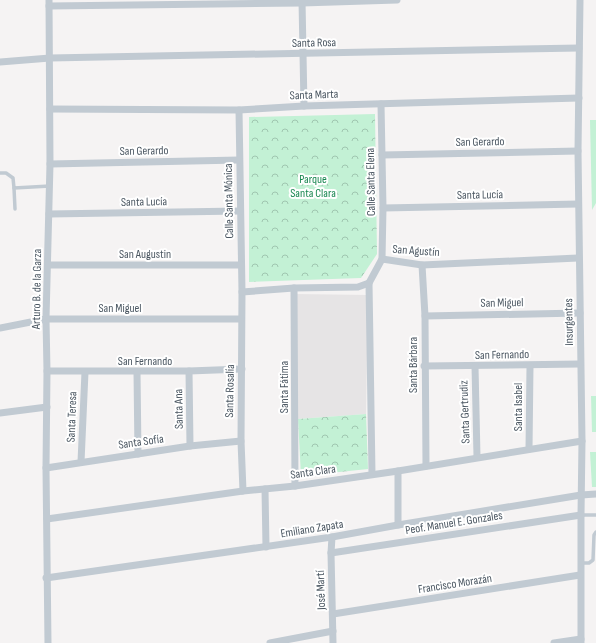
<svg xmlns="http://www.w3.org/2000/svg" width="596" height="643" font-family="'Sofia Sans Condensed',sans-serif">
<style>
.education{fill:#e6e4e5}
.grass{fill:#c3f1d5}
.park{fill:url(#park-crowns)}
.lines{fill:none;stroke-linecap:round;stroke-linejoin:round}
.lane{stroke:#c1cad2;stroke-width:3.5}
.street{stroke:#c1cad2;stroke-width:7}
.labels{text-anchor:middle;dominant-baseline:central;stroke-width:4;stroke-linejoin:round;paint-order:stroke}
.street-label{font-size:12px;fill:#4a5661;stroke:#fff}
.park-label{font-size:12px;fill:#17864f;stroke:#fff}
</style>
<defs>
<pattern id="park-crowns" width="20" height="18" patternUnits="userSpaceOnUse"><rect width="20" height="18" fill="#c3f1d5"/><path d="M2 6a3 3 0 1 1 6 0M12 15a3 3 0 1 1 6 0" fill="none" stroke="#a0c6b0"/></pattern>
</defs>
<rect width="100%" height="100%" fill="#f5f3f3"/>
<!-- education -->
<path class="education" d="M 295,294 L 368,295 L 366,414 L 298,419 Z"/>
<!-- grass -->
<g class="grass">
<path d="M 590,120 L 596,120 L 596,203 L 592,210 Z"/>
<path d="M 591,396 L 596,396 L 596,432 L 592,432 Z"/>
<path d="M 590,452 L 596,452 L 596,487 L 592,487 Z"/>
</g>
<!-- park -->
<g class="park">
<path d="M 375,114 L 377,254 L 361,278 L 249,282 L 249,117 Z"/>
<path d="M 366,414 L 368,469 L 301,476 L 298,419 Z"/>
</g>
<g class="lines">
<!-- lane -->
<g class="lane">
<path d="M 0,173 L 6,173 L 13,178 L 14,188 L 50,186"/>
<path d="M 14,188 L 15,209"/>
<path d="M 582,515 L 596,515"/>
<path d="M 581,563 L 589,563 L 593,560 L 594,535 L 596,532"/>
</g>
<!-- street -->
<g class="street">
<path d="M 302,0 L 304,106"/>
<path d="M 580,0 L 578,151 L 582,441 L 581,515 L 581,643"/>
<path d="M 49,6 L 302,3 L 397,0"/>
<path d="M 0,62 L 50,58 L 579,48"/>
<path d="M 50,109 L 239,110 L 304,106 L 579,98"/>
<path d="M 239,110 L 242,292 L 241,441 L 243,491"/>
<path d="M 382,155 L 578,151"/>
<path d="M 50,164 L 239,160"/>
<path d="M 383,208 L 578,204"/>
<path d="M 49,214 L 240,211"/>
<path d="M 382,259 L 422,265 L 578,258"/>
<path d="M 48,265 L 241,265"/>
<path d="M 422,265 L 425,316 L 426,466"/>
<path d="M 369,283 L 372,474"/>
<path d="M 294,288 L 295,486"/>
<path d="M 242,292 L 294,288 L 358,287 L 369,283 L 382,259 L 383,208 L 381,104"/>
<path d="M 425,316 L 580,313"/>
<path d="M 0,328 L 46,319 L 241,319"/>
<path d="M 424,366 L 580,364"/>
<path d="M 475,366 L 477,457"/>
<path d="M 47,371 L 189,371 L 242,369"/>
<path d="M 189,371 L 190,446"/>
<path d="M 137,372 L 138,454"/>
<path d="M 0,413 L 47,407"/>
<path d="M 529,449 L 530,366"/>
<path d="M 81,462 L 85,372"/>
<path d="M 46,468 L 190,446 L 241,441"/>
<path d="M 398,471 L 398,525"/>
<path d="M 265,489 L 266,547"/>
<path d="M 47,519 L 243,491 L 295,486 L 398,471 L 582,441"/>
<path d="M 332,537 L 331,553 L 333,643"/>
<path d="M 331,553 L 581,515"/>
<path d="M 46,578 L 332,537 L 398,525 L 581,495 L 596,494"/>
<path d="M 333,614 L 580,575"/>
<path d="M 48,643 L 46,468 L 47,371 L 46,319 L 50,164 L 49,0"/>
<path d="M 270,643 L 333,631"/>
<path d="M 554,643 L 581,639"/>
</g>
</g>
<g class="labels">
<!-- street labels -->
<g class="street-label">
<text transform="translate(314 43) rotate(-1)">Santa Rosa</text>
<text transform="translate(314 95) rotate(-2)">Santa Marta</text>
<text transform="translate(480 142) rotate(-1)">San Gerardo</text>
<text transform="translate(144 151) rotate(-1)">San Gerardo</text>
<text transform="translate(371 182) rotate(-91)">Calle Santa Elena</text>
<text transform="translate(480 195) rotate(-1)">Santa Lucía</text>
<text transform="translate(229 201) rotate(-91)">Calle Santa Mónica</text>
<text transform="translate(144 202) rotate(-1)">Santa Lucía</text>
<text transform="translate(416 251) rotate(4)">San Agustín</text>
<text x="145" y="254">San Augustin</text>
<text transform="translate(37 289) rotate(-89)">Arturo B. de la Garza</text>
<text transform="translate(502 303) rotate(-1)">San Miguel</text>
<text x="120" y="308">San Miguel</text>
<text transform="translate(569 322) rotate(-91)">Insurgentes</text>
<text transform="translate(502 355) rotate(-1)">San Fernando</text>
<text x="145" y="361">San Fernando</text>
<text transform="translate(413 365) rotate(-90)">Santa Bárbara</text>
<text transform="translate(284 387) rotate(-90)">Santa Fátima</text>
<text transform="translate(230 391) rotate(-89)">Santa Rosalía</text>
<text transform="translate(518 407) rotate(-90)">Santa Isabel</text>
<text transform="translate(179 409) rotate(-91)">Santa Ana</text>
<text transform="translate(465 412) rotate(-92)">Santa Gertrudiz</text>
<text transform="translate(72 417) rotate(-88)">Santa Teresa</text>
<text transform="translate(141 442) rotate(-8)">Santa Sofía</text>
<text transform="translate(313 472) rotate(-8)">Santa Clara</text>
<text transform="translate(454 523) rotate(-9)">Peof. Manuel E. Gonzales</text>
<text transform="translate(312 529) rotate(-9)">Emiliano Zapata</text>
<text transform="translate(455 584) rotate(-9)">Francisco Morazán</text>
<text transform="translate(321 590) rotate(-92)">José Martí</text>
</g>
<!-- park labels -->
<g class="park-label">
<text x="313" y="179">Parque<tspan x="313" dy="14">Santa Clara</tspan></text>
</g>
</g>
</svg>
